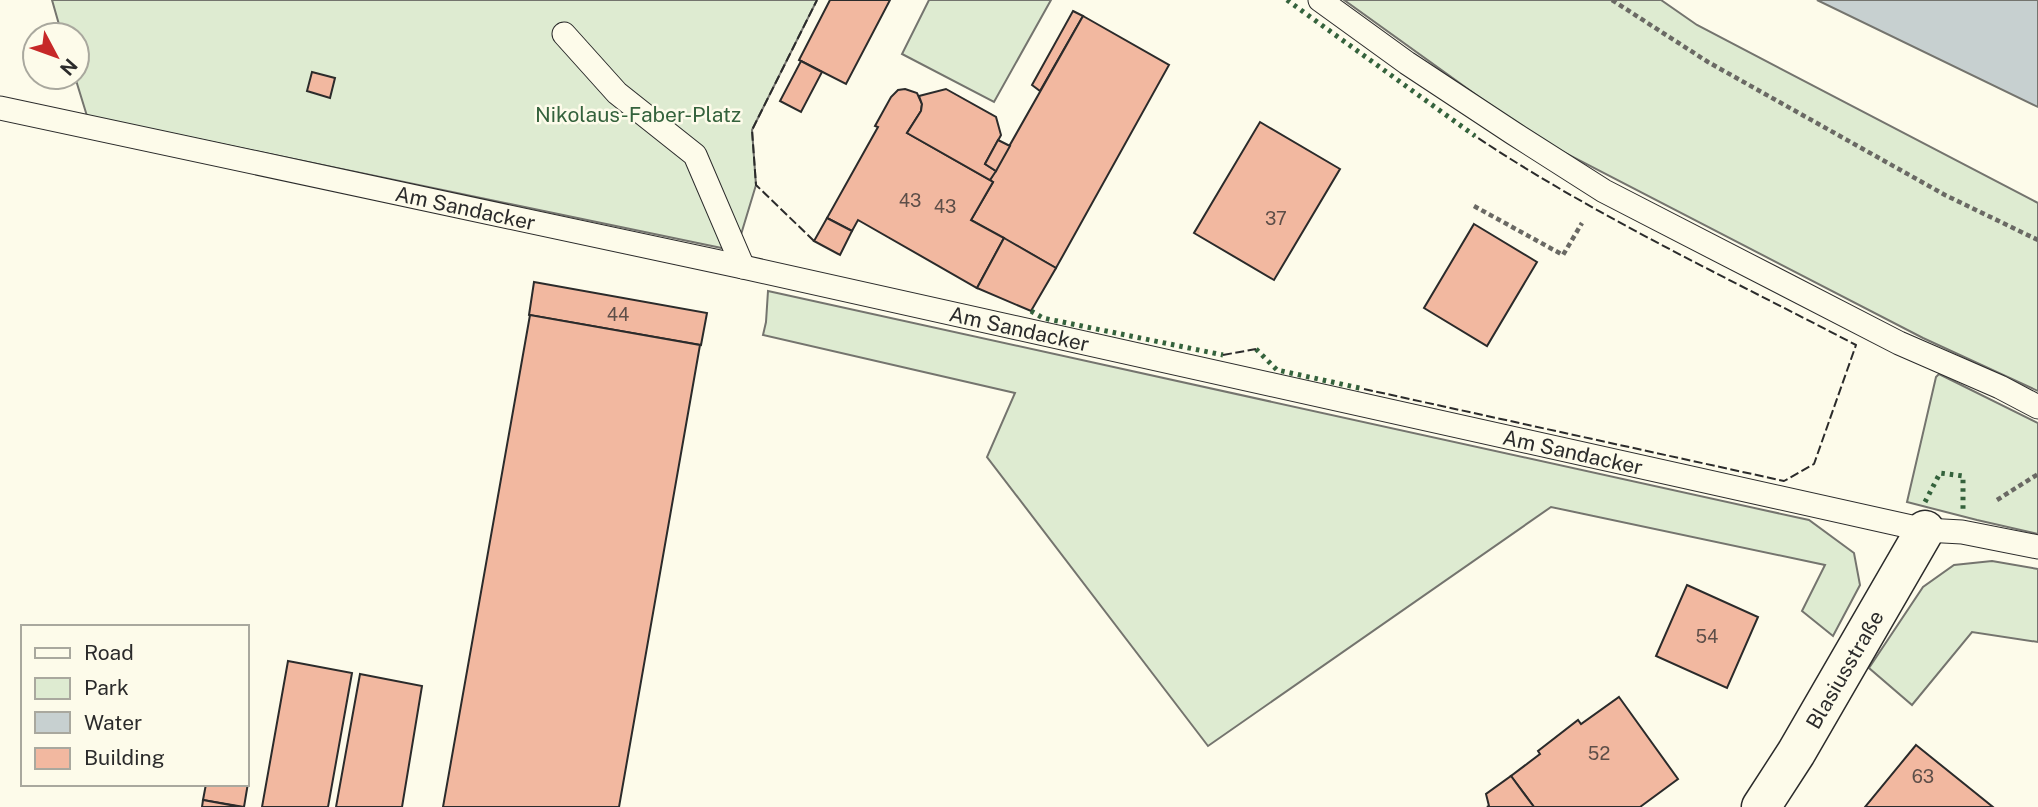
<svg xmlns="http://www.w3.org/2000/svg" width="2038" height="807" font-family="'Public Sans',sans-serif">
<style>
.green{fill:#deebd1;stroke:#74746e;stroke-width:2}
.water{fill:#c7d0d0;stroke:#74746e;stroke-width:2}
.building{fill:#f2b8a0;stroke:#2b2b2b;stroke-width:2}
.lines{fill:none;stroke-linecap:round;stroke-linejoin:round}
.lane-casing{stroke:#2b2b2b;stroke-width:25}
.street-casing{stroke:#2b2b2b;stroke-width:41}
.path{stroke:#6a6964;stroke-width:4.5;stroke-dasharray:5 3.5;stroke-linecap:butt}
.lane{stroke:#fdfbea;stroke-width:23}
.street{stroke:#fdfbea;stroke-width:38}
.hedge{stroke:#34623c;stroke-width:5;stroke-dasharray:3.5 5;stroke-linecap:butt}
.fence{stroke:#2b2b2b;stroke-width:2;stroke-dasharray:9 3.5;stroke-linecap:butt}
.labels{text-anchor:middle;dominant-baseline:central;stroke-width:5;stroke-linejoin:round;paint-order:stroke}
.number-label{font-size:18px;fill:#5d4e48}
.park-label{font-size:21px;fill:#34623c;stroke:#fdfbea}
.street-label{font-size:21px;fill:#2b2b2b;stroke:#fdfbea}
</style>
<rect width="100%" height="100%" fill="#fdfbea"/>
<!-- green -->
<g class="green">
<path d="M 52,0 L 817,0 L 752,130 L 756,185 L 736,251 L 87,116 L 75,77 L 77,77 L 77,35 L 62,35 Z"/>
<path d="M 929,0 L 1051,0 L 994,102 L 902,54 Z"/>
<path d="M 1344,0 L 1661,0 L 1697,25 L 2038,203 L 2038,391 L 1923,338 L 1536,138 Z"/>
<path d="M 768,291 L 1809,520 L 1854,553 L 1860,585 L 1833,636 L 1802,611 L 1825,565 L 1551,507 L 1208,746 L 987,457 L 1015,393 L 763,335 L 766,322 Z"/>
<path d="M 1939,374 L 2038,423 L 2038,534 L 1977,520 L 1907,502 L 1936,377 Z"/>
<path d="M 1992,561 L 2038,569 L 2038,642 L 1972,632 L 1912,705 L 1869,668 L 1923,587 L 1954,565 Z"/>
</g>
<!-- water -->
<path class="water" d="M 1817,0 L 2038,0 L 2038,107 Z"/>
<!-- building -->
<g class="building">
<path d="M 830,0 L 890,0 L 846,84 L 799,60 Z"/>
<path d="M 1073,11 L 1083,16 L 1040,91 L 1032,85 Z"/>
<path d="M 1083,16 L 1169,65 L 1056,268 L 971,220 L 993,182 L 990,180 Z"/>
<path d="M 801,61 L 822,72 L 801,112 L 780,101 Z"/>
<path d="M 312,72 L 335,78 L 330,98 L 307,91 Z"/>
<path d="M 905,89 L 917,93 L 922,104 L 921,111 L 907,133 L 993,182 L 971,220 L 1004,238 L 977,288 L 858,220 L 852,231 L 827,218 L 878,127 L 875,126 L 891,97 L 898,90 Z"/>
<path d="M 946,89 L 996,117 L 1001,135 L 985,164 L 996,171 L 990,180 L 907,133 L 921,111 L 922,104 L 919,96 Z"/>
<path d="M 1260,122 L 1340,169 L 1274,280 L 1194,233 Z"/>
<path d="M 998,140 L 1010,146 L 996,171 L 985,164 Z"/>
<path d="M 827,218 L 852,231 L 840,255 L 814,241 Z"/>
<path d="M 1474,224 L 1537,262 L 1487,346 L 1424,308 Z"/>
<path d="M 1004,238 L 1056,268 L 1031,311 L 977,288 Z"/>
<path d="M 534,282 L 707,313 L 701,345 L 529,315 Z"/>
<path d="M 530,315 L 700,345 L 619,807 L 443,807 Z"/>
<path d="M 1687,585 L 1758,617 L 1727,688 L 1656,656 Z"/>
<path d="M 288,661 L 352,673 L 328,807 L 262,807 Z"/>
<path d="M 360,674 L 422,686 L 402,807 L 336,807 Z"/>
<path d="M 1619,697 L 1678,779 L 1640,807 L 1534,807 L 1511,776 L 1540,754 L 1538,751 L 1578,720 L 1581,724 Z"/>
<path d="M 1916,745 L 1993,807 L 1865,807 Z"/>
<path d="M 1511,776 L 1534,807 L 1487,807 L 1489,806 L 1486,794 Z"/>
<path d="M 247,783 L 248,783 L 244,807 L 203,800 L 206,784 Z"/>
<path d="M 203,800 L 241,807 L 202,807 Z"/>
</g>
<g class="lines">
<defs>
<g id="lane">
<path d="M 1320,0 L 1407,63 L 1513,133 L 1604,191 L 1899,343 L 2000,387 L 2038,407"/>
<path d="M 564,34 L 617,93 L 695,155 L 743,267"/>
<path id="s1" d="M 0,108 L 743,267 L 1925,530 L 1962,532 L 2038,547"/>
</g>
<g id="street">
<path id="s2" d="M 1761,807 L 1796,753 L 1925,530"/>
</g>
</defs>
<!-- lane casing -->
<use href="#lane" class="lane-casing"/>
<!-- street casing -->
<use href="#street" class="street-casing"/>
<!-- path -->
<g class="path">
<path d="M 1612,0 L 1708,62 L 1945,195 L 2038,240"/>
<path d="M 1474,206 L 1563,255 L 1582,223"/>
<path d="M 1997,500 L 2038,474"/>
</g>
<!-- lane -->
<use href="#lane" class="lane"/>
<!-- street -->
<use href="#street" class="street"/>
<!-- hedge -->
<g class="hedge">
<path d="M 1287,0 L 1475,136"/>
<path d="M 1031,311 L 1043,318 L 1223,355"/>
<path d="M 1256,349 L 1277,370 L 1364,389"/>
<path d="M 1925,502 L 1940,473 L 1963,476 L 1963,509"/>
</g>
<!-- fence -->
<g class="fence">
<path d="M 814,241 L 756,185 L 752,130 L 817,0"/>
<path d="M 1223,355 L 1256,349"/>
<path d="M 1364,389 L 1784,481 L 1814,464 L 1856,345 C 1728,278 1595,216 1475,136"/>
</g>
</g>
<g class="labels">
<!-- number labels -->
<g class="number-label">
<text x="910" y="200">43</text>
<text x="945" y="206">43</text>
<text x="1276" y="218">37</text>
<text x="618" y="314">44</text>
<text x="1707" y="636">54</text>
<text x="1599" y="753">52</text>
<text x="1923" y="776">63</text>
</g>
<!-- park labels -->
<g class="park-label">
<text x="638" y="114">Nikolaus-Faber-Platz</text>
</g>
<!-- street labels -->
<g class="street-label">
<text stroke="none"><textPath href="#s1" startOffset="476">Am Sandacker</textPath></text>
<text stroke="none"><textPath href="#s1" startOffset="1043">Am Sandacker</textPath></text>
<text stroke="none"><textPath href="#s1" startOffset="1610">Am Sandacker</textPath></text>
<text stroke="none"><textPath href="#s2" startOffset="161">Blasiusstraße</textPath></text>
</g>
</g>
<!-- legend -->
<rect x="21" y="625" width="228" height="161" fill="#fdfbea" stroke="#a9a89e" stroke-width="2"/>
<rect x="35" y="648" width="35" height="10" fill="#fdfbea" stroke="#a9a89e" stroke-width="2"/>
<text x="84" y="660" font-size="21" fill="#2b2b2b">Road</text>
<rect x="35" y="678" width="35" height="21" fill="#deebd1" stroke="#a9a89e" stroke-width="2"/>
<text x="84" y="695" font-size="21" fill="#2b2b2b">Park</text>
<rect x="35" y="712" width="35" height="21" fill="#c7d0d0" stroke="#a9a89e" stroke-width="2"/>
<text x="84" y="730" font-size="21" fill="#2b2b2b">Water</text>
<rect x="35" y="748" width="35" height="21" fill="#f2b8a0" stroke="#a9a89e" stroke-width="2"/>
<text x="84" y="765" font-size="21" fill="#2b2b2b">Building</text>
<!-- north arrow -->
<g transform="translate(56 56) rotate(131)"><circle r="33" fill="#fdfbea" stroke="#a9a89e" stroke-width="2"/>
<path d="M0-5L12 26L0 18L-12 26Z" fill="#c62828"/>
<text y="-10" font-size="19" font-weight="bold" text-anchor="middle" fill="#2b2b2b">N</text>
</g>
</svg>
